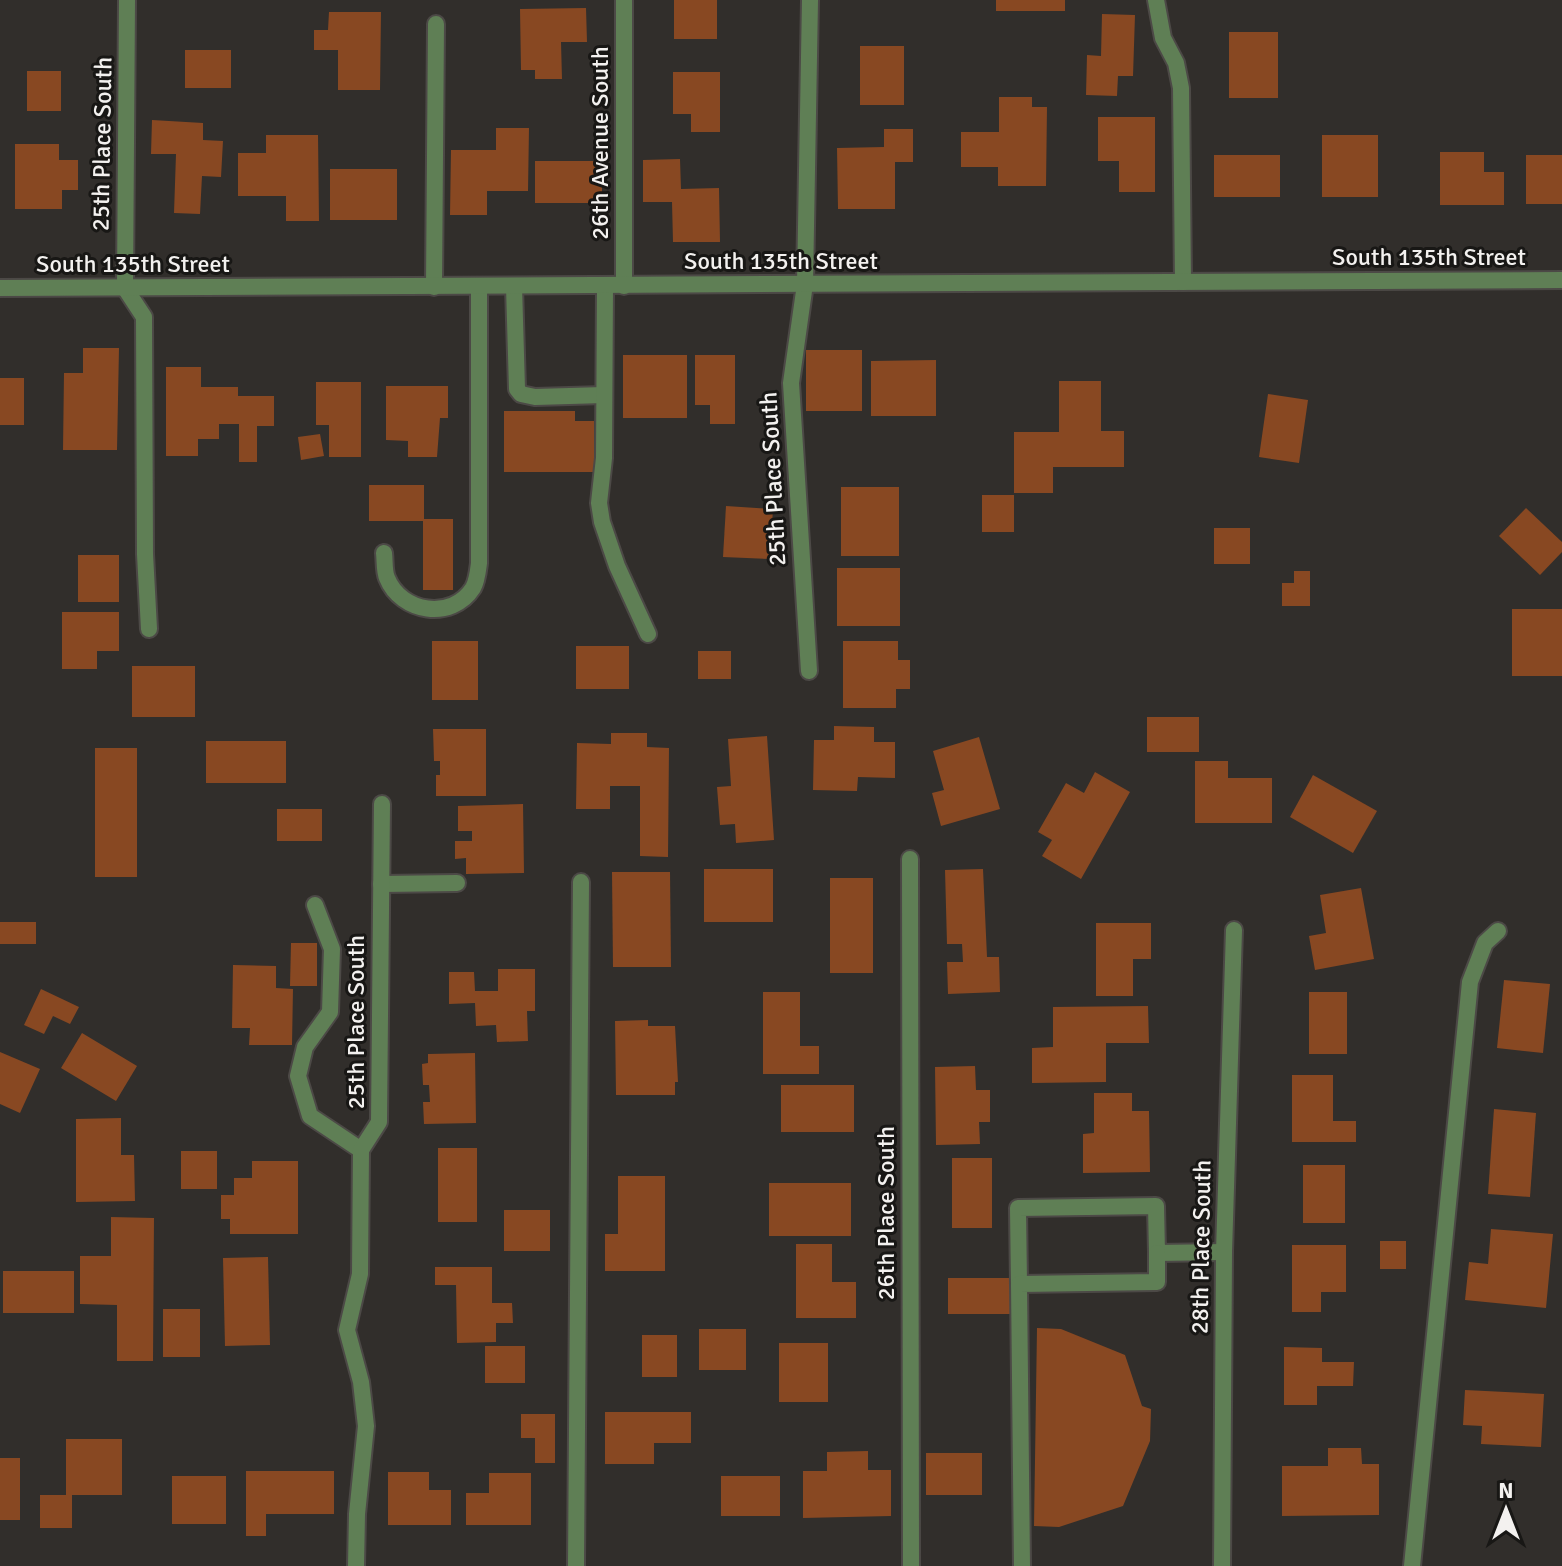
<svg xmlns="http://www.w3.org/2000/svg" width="1562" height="1566" font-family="Signika,sans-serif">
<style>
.building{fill:#884822}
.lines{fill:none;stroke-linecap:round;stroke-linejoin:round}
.lane-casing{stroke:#4c4946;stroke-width:20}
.street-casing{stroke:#4c4946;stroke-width:20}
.lane{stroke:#5f7f55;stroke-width:16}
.street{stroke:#5f7f55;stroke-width:16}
.labels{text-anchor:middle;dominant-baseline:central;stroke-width:6;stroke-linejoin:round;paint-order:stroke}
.street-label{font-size:24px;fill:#f3f1ef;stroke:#181715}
</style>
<rect width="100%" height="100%" fill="#312e2b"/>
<!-- building -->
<g class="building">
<rect x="674" y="0" width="43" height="39"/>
<rect x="996" y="0" width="69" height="11"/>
<path d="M 586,8 L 587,42 L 561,42 L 562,79 L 535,79 L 535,70 L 521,70 L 520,9 Z"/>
<path d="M 329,12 L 381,12 L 380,90 L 338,90 L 338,50 L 314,50 L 314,30 L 328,30 Z"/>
<path d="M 1102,14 L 1135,15 L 1133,76 L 1118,76 L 1117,96 L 1086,95 L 1087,55 L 1101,56 Z"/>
<rect x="1229" y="32" width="49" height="66"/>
<rect x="860" y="46" width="44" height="59"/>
<rect x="185" y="50" width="46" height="38"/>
<rect x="27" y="71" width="34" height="40"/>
<path d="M 673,72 L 720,72 L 720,132 L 691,132 L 691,114 L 673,114 Z"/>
<path d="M 999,97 L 1032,97 L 1032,107 L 1047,107 L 1046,186 L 998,186 L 998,167 L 961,167 L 961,132 L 999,132 Z"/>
<path d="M 1098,117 L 1155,117 L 1155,192 L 1119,192 L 1119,161 L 1098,161 Z"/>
<path d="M 152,120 L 203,123 L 203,140 L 223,141 L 221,177 L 202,176 L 200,214 L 174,213 L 176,154 L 151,154 Z"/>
<path d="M 496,128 L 529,128 L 528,191 L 487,191 L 487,215 L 450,215 L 451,150 L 496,150 Z"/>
<path d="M 884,129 L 913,129 L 913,162 L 895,162 L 895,209 L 838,209 L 837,148 L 884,147 Z"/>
<path d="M 266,135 L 318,135 L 319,221 L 286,221 L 286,196 L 238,196 L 238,153 L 266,153 Z"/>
<rect x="1322" y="135" width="56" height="62"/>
<path d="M 15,144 L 59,144 L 59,160 L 78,160 L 78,190 L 62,190 L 62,209 L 15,209 Z"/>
<path d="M 1440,152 L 1484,152 L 1484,172 L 1504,172 L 1504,205 L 1440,205 Z"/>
<rect x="1214" y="155" width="66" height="42"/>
<rect x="1526" y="155" width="36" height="49"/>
<path d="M 680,159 L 681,189 L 719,188 L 720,242 L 673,242 L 672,202 L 643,202 L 643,160 Z"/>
<rect x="535" y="161" width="67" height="42"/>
<rect x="330" y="169" width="67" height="51"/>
<path d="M 83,348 L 119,348 L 117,450 L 63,450 L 64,373 L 83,373 Z"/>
<rect x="806" y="350" width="56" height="61"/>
<rect x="623" y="355" width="64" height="63"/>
<path d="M 695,355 L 735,355 L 735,424 L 710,424 L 710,405 L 695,405 Z"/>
<path d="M 936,360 L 936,416 L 871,416 L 871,361 Z"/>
<path d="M 166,367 L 201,367 L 201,387 L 238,387 L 238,396 L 274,396 L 274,426 L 257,426 L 257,462 L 239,462 L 239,424 L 219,424 L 219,439 L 198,439 L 198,456 L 166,456 Z"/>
<rect x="0" y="378" width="24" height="47"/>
<path d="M 1059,381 L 1101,381 L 1101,431 L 1124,431 L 1124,467 L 1053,467 L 1053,493 L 1014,493 L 1014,432 L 1059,432 Z"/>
<path d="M 316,382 L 361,382 L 361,457 L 329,457 L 329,425 L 316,425 Z"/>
<path d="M 386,386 L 448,386 L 448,418 L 440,418 L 437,457 L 408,457 L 408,441 L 386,440 Z"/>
<path d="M 1268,394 L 1308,400 L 1299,463 L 1259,457 Z"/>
<path d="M 504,411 L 575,411 L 575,421 L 594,421 L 594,472 L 504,472 Z"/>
<path d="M 320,434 L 324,456 L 301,460 L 298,437 Z"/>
<path d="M 369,485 L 424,485 L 424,519 L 453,519 L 453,590 L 423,590 L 423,521 L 369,521 Z"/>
<rect x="841" y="487" width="58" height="69"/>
<rect x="982" y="495" width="32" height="37"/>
<path d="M 726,506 L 773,509 L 770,559 L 723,557 Z"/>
<path d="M 1526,508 L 1562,542 L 1562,552 L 1540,575 L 1499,536 Z"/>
<rect x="1214" y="528" width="36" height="36"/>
<rect x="78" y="555" width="41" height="47"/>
<rect x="837" y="568" width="63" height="58"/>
<path d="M 1294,571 L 1310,571 L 1310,606 L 1282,606 L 1282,583 L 1294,583 Z"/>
<rect x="1512" y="609" width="50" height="67"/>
<path d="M 62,612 L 119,612 L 119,651 L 97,651 L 97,669 L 62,669 Z"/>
<rect x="432" y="641" width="46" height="59"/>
<path d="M 843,641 L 898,641 L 898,660 L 910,660 L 910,689 L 896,689 L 896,708 L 843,708 Z"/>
<rect x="576" y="646" width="53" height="43"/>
<rect x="698" y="651" width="33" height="28"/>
<rect x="132" y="666" width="63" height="51"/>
<rect x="1147" y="717" width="52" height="35"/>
<path d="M 834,726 L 874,727 L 874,742 L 895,742 L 895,778 L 858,777 L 857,791 L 813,790 L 814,740 L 834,740 Z"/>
<path d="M 433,729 L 486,729 L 486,796 L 436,796 L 436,775 L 440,775 L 440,761 L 434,761 Z"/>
<path d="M 611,733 L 647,733 L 647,747 L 669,748 L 668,857 L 640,856 L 640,786 L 610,786 L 610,809 L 576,809 L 577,743 L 611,744 Z"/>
<path d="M 767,736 L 774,840 L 736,843 L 735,824 L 720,825 L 717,787 L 731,786 L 728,739 Z"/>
<path d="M 979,737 L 1000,809 L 941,826 L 932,793 L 944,790 L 933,751 Z"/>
<rect x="206" y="741" width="80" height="42"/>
<rect x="95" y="748" width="42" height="129"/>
<path d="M 1195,761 L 1228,761 L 1228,778 L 1272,778 L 1272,823 L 1195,823 Z"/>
<path d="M 1095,772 L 1130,792 L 1081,879 L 1042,856 L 1052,840 L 1038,832 L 1066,783 L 1084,793 Z"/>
<path d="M 1313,775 L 1377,811 L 1353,853 L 1290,817 Z"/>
<path d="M 523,804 L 524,873 L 466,874 L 466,858 L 455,859 L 455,841 L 472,841 L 472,831 L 458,831 L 458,806 Z"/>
<rect x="277" y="809" width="45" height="32"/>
<rect x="704" y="869" width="69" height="53"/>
<path d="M 983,869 L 987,957 L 999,957 L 1000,992 L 948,994 L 947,962 L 963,962 L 962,944 L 947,944 L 945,870 Z"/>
<path d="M 612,872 L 670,872 L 671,967 L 613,967 Z"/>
<rect x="830" y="878" width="43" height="95"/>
<path d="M 1361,888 L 1374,959 L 1315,970 L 1309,936 L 1326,933 L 1320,895 Z"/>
<rect x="0" y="922" width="36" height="22"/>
<path d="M 1096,923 L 1151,923 L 1151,959 L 1133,959 L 1133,996 L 1096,996 Z"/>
<path d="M 291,943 L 317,943 L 317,986 L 290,986 Z"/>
<path d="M 233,965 L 276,966 L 276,988 L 293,989 L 292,1045 L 249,1045 L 250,1028 L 232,1028 Z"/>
<path d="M 498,969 L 535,969 L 535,1011 L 527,1011 L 528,1041 L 497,1042 L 496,1025 L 476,1026 L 475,1003 L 449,1004 L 449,972 L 474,972 L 475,991 L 498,991 Z"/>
<path d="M 1504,980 L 1550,984 L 1543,1053 L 1497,1048 Z"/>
<path d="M 41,989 L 79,1007 L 70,1024 L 53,1016 L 44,1034 L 24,1025 Z"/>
<path d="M 763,992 L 800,992 L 800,1046 L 819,1046 L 819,1074 L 763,1074 Z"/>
<rect x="1309" y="992" width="38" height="62"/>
<path d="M 1148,1006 L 1149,1043 L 1106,1043 L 1106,1082 L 1032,1083 L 1032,1048 L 1053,1047 L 1053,1007 Z"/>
<path d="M 648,1020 L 648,1026 L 675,1026 L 678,1082 L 675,1082 L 675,1095 L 616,1095 L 615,1021 Z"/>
<path d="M 82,1033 L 137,1066 L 116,1101 L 61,1068 Z"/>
<path d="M 0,1052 L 40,1069 L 20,1113 L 0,1104 Z"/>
<path d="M 475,1053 L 476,1123 L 424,1124 L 423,1102 L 430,1102 L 429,1085 L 423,1085 L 422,1064 L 428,1063 L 428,1054 Z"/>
<path d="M 975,1066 L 976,1090 L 990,1090 L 990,1122 L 979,1122 L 980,1144 L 936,1145 L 935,1067 Z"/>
<path d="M 1292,1075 L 1333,1075 L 1333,1121 L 1356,1121 L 1356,1142 L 1292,1142 Z"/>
<rect x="781" y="1085" width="73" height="47"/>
<path d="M 1094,1093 L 1132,1093 L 1132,1111 L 1149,1111 L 1150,1172 L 1083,1173 L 1083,1134 L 1094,1133 Z"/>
<path d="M 1494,1109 L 1536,1113 L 1530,1197 L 1488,1194 Z"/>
<path d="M 121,1118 L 121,1155 L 134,1155 L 135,1201 L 76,1202 L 76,1119 Z"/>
<rect x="438" y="1148" width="39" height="74"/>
<rect x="181" y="1151" width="36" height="38"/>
<rect x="952" y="1158" width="40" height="70"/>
<path d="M 252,1161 L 298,1161 L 298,1234 L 230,1234 L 230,1219 L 221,1219 L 221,1195 L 234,1195 L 234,1178 L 252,1178 Z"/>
<rect x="1303" y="1165" width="42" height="58"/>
<path d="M 618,1176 L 665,1176 L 665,1271 L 605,1271 L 605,1234 L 618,1234 Z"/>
<rect x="769" y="1183" width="82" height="53"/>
<rect x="504" y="1210" width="46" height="41"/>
<path d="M 111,1217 L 154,1218 L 153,1361 L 117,1361 L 117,1305 L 80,1304 L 80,1256 L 111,1256 Z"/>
<path d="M 1491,1229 L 1553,1234 L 1546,1308 L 1465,1300 L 1469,1262 L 1488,1264 Z"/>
<rect x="1380" y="1241" width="26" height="28"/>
<path d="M 796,1244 L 832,1244 L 832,1282 L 856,1282 L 856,1318 L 796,1318 Z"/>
<path d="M 1292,1245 L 1346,1245 L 1346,1292 L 1321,1292 L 1321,1312 L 1292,1312 Z"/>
<path d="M 268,1257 L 270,1345 L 225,1346 L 223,1258 Z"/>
<path d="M 435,1267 L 492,1267 L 492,1303 L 512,1303 L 513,1323 L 496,1323 L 496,1342 L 457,1343 L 456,1285 L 435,1285 Z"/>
<rect x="3" y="1271" width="71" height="42"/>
<rect x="948" y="1278" width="67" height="36"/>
<rect x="163" y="1309" width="37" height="48"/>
<path d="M 1037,1328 L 1061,1329 L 1125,1355 L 1142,1406 L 1151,1409 L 1150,1441 L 1123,1506 L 1059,1527 L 1034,1526 Z"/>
<rect x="699" y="1329" width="47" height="41"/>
<rect x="642" y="1335" width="35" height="42"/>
<rect x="779" y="1343" width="49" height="59"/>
<rect x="485" y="1346" width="40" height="37"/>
<path d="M 1284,1347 L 1322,1348 L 1322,1362 L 1354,1362 L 1353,1386 L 1317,1386 L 1317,1405 L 1284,1405 Z"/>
<path d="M 1465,1390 L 1544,1394 L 1541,1447 L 1481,1444 L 1482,1426 L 1463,1425 Z"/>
<path d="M 605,1412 L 691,1412 L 691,1443 L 654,1443 L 654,1464 L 605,1464 Z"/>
<path d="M 521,1414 L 555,1414 L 555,1463 L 535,1463 L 535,1438 L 521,1438 Z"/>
<path d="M 66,1439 L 122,1439 L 122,1495 L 72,1495 L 72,1528 L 40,1528 L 40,1495 L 66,1495 Z"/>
<path d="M 1328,1448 L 1361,1448 L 1362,1464 L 1379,1464 L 1379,1515 L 1282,1516 L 1282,1466 L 1328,1466 Z"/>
<path d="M 868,1451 L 868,1470 L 891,1470 L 891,1516 L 803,1518 L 803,1471 L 827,1471 L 827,1452 Z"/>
<rect x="926" y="1453" width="56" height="42"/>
<rect x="0" y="1458" width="20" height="62"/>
<path d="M 246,1471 L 334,1471 L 334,1514 L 266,1514 L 266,1536 L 246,1536 Z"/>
<path d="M 388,1472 L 429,1472 L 429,1490 L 451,1490 L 451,1525 L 388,1525 Z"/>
<path d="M 489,1473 L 531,1473 L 531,1525 L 466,1525 L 466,1493 L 489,1493 Z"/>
<rect x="172" y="1476" width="54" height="48"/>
<rect x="721" y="1476" width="59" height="40"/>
</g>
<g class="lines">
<defs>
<g id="lane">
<path d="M 1156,0 L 1163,38 L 1176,63 L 1181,88 L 1183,282"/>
<path d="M 805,284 L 810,0"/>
<path d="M 514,286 L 517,389 L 521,394 L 535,397 L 604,395"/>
<path d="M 605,286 L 604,458 L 599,503 L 602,522 L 617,566 L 648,634"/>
<path d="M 384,553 C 385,561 384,571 387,578 C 401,613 452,621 473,588 C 477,581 478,571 479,563 L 479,286"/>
<path d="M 381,884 L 457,883"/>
<path d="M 315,905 L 332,949 L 330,1012 L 305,1047 L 298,1076 L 310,1116 L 361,1150"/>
<path d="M 1019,1284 L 1018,1208 L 1156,1206 L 1157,1253 L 1224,1252"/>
<path d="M 576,1566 L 581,882"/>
<path d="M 1022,1566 L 1019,1284 L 1157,1282 L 1157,1253"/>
<path d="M 1412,1566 L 1470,982 L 1485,943 L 1498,931"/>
</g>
<g id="street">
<path d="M 127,0 L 125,288 L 144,317 L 145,554 L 149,629"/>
<path d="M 805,284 L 791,383 L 809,671"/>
<path d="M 624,286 L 624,0"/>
<path d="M 434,287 L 436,24"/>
<path d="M 0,288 L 1562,280"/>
<path d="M 910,859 L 911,1566"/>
<path d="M 356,1566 L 357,1514 L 366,1426 L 361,1382 L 347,1330 L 360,1274 L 361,1150 L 379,1122 L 382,804"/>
<path d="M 1222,1566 L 1224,1252 L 1234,930"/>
</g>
</defs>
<!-- lane casing -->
<use href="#lane" class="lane-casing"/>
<!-- street casing -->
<use href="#street" class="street-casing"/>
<!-- lane -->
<use href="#lane" class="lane"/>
<!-- street -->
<use href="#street" class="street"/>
</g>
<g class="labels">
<!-- street labels -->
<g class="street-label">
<text transform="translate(600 143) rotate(-90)">26th Avenue South</text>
<text transform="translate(102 144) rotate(-89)">25th Place South</text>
<text x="1429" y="257">South 135th Street</text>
<text x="781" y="261">South 135th Street</text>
<text x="133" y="264">South 135th Street</text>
<text transform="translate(773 479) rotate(-93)">25th Place South</text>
<text transform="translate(356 1022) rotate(-90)">25th Place South</text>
<text transform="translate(886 1213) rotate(-90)">26th Place South</text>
<text transform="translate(1201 1247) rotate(-89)">28th Place South</text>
</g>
</g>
<!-- north arrow -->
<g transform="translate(1506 1510)" stroke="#181715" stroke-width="6" paint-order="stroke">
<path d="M0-6L14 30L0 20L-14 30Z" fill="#f3f1ef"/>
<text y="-12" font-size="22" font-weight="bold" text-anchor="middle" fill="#f3f1ef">N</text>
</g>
</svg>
